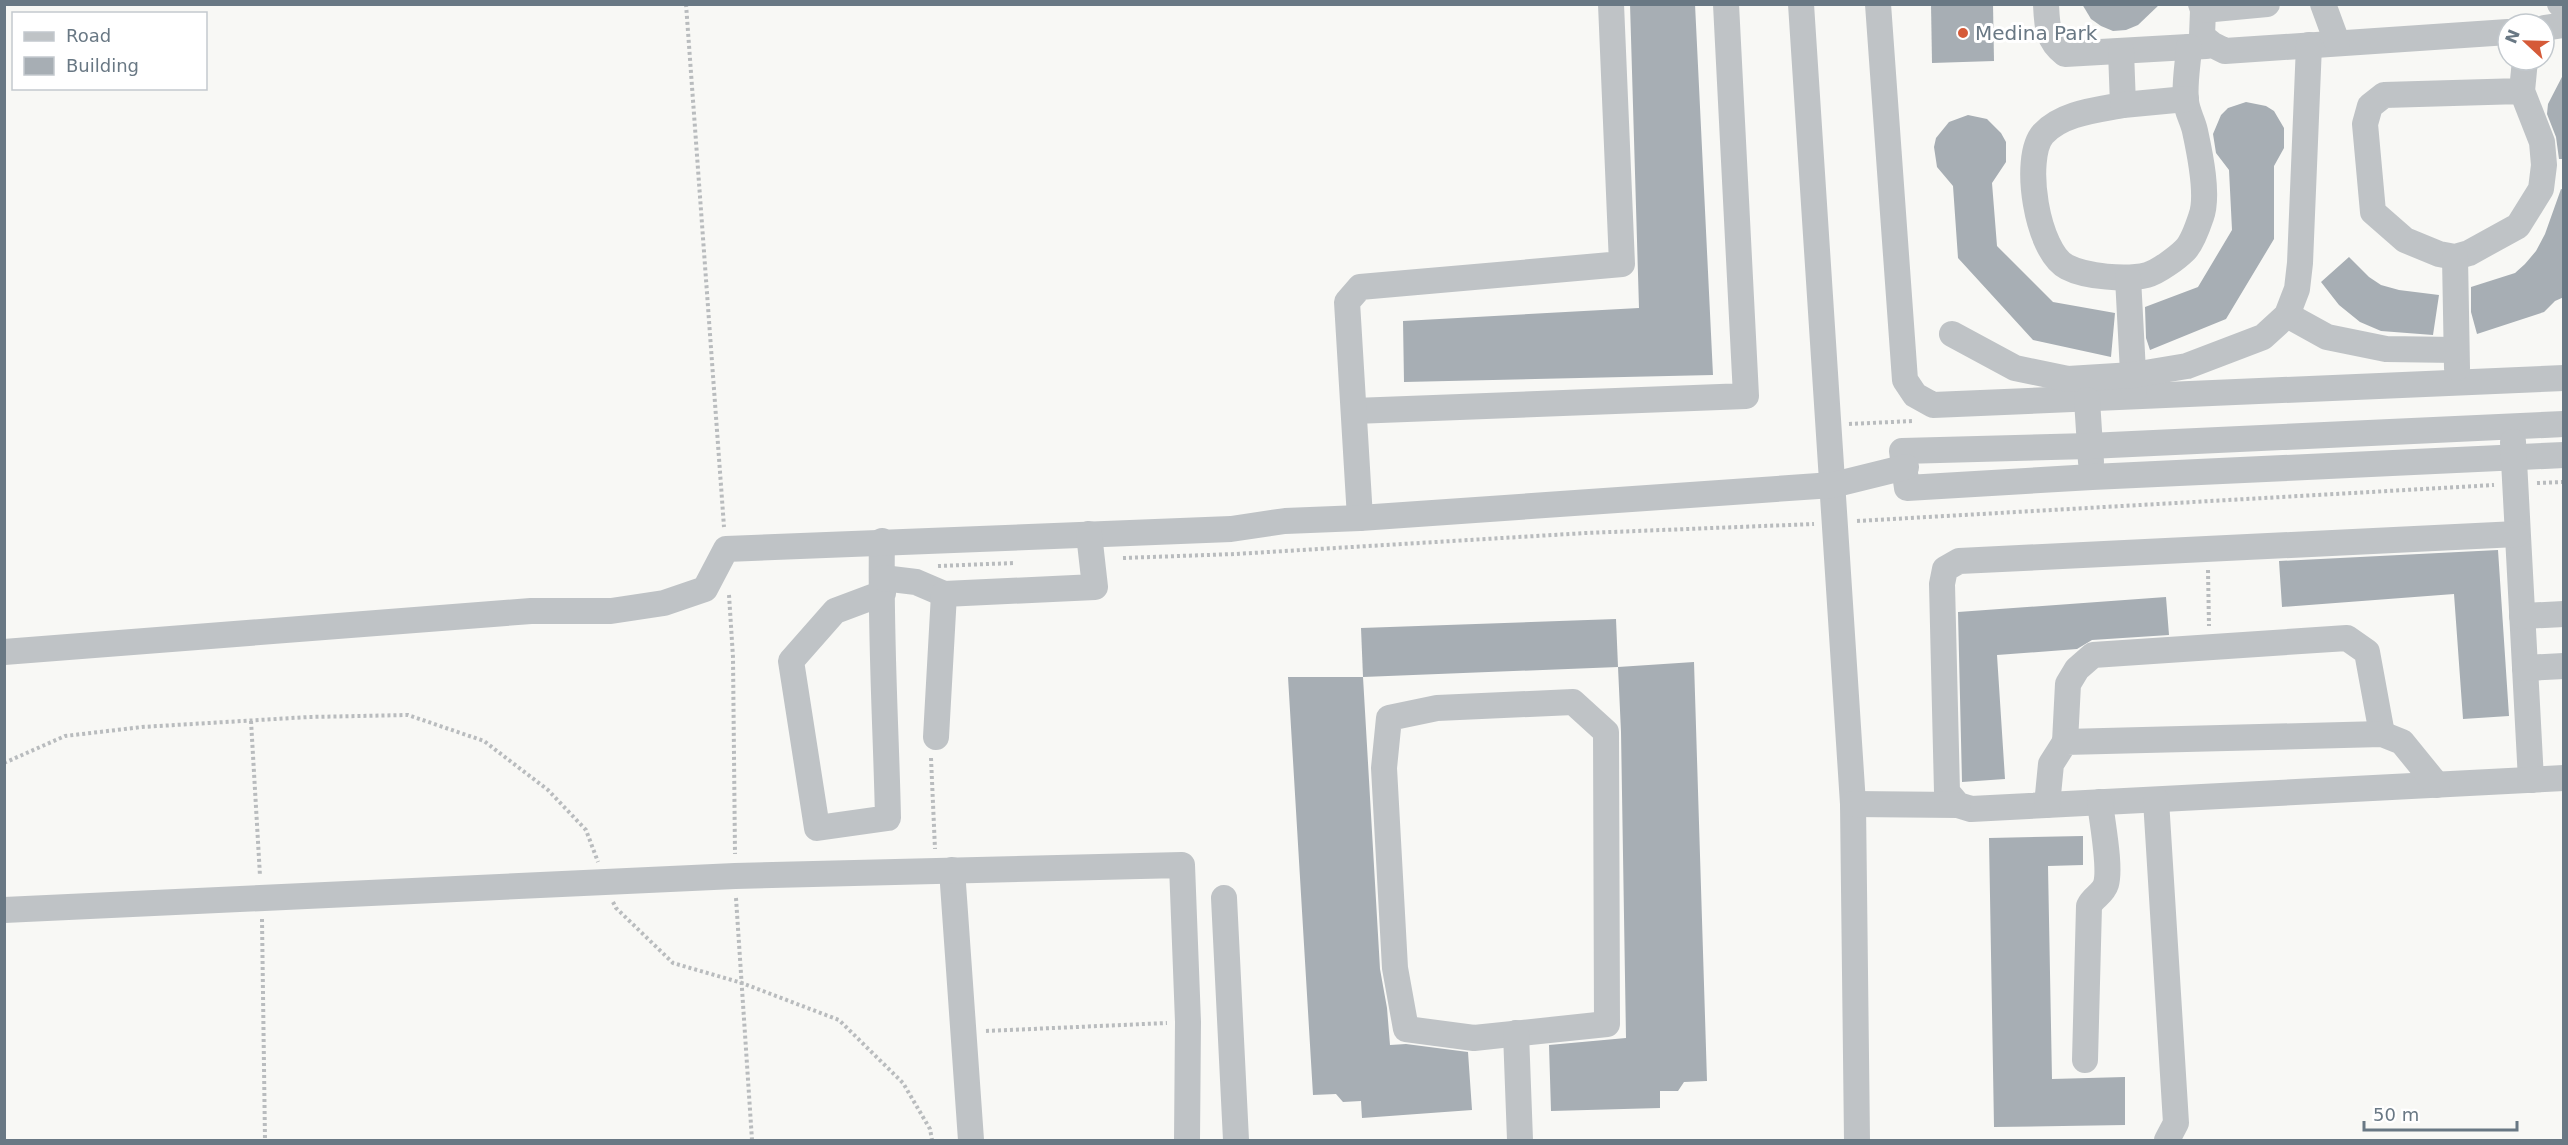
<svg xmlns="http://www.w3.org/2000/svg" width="2568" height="1145" font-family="'DejaVu Sans',sans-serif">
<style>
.building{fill:#a7aeb4}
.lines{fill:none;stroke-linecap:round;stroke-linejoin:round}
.path{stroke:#b9bcbe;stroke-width:4;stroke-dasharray:3 3;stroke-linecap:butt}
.minor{stroke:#bfc3c6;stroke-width:26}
.poi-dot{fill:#d55a38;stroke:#fff;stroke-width:2}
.labels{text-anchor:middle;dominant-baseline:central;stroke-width:6;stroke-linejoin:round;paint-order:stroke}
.poi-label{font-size:20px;fill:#697884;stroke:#fff;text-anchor:start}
</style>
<rect width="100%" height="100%" fill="#f8f8f5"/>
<!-- building -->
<g class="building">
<path d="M 1630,4 L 1695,4 L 1713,375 L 1404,382 L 1403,321 L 1639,308 Z"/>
<path d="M 1931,4 L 1993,4 L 1994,61 L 1932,63 Z"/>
<path d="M 2082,4 L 2160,4 L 2138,25 L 2126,30 L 2113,31 L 2101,26 L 2091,19 Z"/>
<path d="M 2564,73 L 2564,159 L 2559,159 L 2556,137 L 2547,114 L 2548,104 Z"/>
<path d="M 2246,102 L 2266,106 L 2274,111 L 2284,128 L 2284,148 L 2274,166 L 2274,239 L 2226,319 L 2150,350 L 2146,338 L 2145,307 L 2198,287 L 2232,230 L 2229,170 L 2216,153 L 2213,134 L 2221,115 L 2228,108 Z"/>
<path d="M 1968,115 L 1987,119 L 2001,133 L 2006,142 L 2006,162 L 1992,183 L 1997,246 L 2053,302 L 2115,313 L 2111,357 L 2033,340 L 1958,258 L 1953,186 L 1937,167 L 1934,147 L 1936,138 L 1949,122 Z"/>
<path d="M 2561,189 L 2564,190 L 2564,297 L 2555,301 L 2544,312 L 2477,334 L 2471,312 L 2471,287 L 2515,273 L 2525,264 L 2536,251 L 2545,234 Z"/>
<path d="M 2349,257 L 2369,277 L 2381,285 L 2399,290 L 2439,295 L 2433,335 L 2381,331 L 2360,322 L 2339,305 L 2321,282 Z"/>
<path d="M 2498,550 L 2509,716 L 2463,719 L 2454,594 L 2282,607 L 2279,561 Z"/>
<path d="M 2166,597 L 2169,635 L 2092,640 L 2077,649 L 1997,655 L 2005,779 L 1962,782 L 1958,612 Z"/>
<path d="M 1616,619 L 1618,667 L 1363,677 L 1361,628 Z"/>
<path d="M 1694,662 L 1707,1081 L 1684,1082 L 1678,1091 L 1660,1091 L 1660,1108 L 1551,1111 L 1549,1045 L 1626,1038 L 1621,732 L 1618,667 Z"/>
<path d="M 1288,677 L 1363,677 L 1380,969 L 1387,1008 L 1390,1045 L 1406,1044 L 1468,1052 L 1472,1110 L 1362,1118 L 1361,1101 L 1343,1102 L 1336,1094 L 1313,1095 Z"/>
<path d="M 2083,836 L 2083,865 L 2048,866 L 2052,1079 L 2125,1077 L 2125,1125 L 1994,1127 L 1989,838 Z"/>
</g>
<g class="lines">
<!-- path -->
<g class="path">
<path d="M 686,4 L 724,527"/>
<path d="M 1849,424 L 1913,421"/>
<path d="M 2537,483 L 2564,482"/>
<path d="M 1857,521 L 2494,485"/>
<path d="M 1123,558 L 1235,554 L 1586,533 L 1814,524"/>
<path d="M 938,566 L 1014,563"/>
<path d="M 2208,570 L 2209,626"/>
<path d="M 729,595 L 733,657 L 735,854"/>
<path d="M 251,721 L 260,876"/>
<path d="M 931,758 L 935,849"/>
<path d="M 4,763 L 65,736 L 142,727 L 309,717 L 408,715 L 484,741 L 548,790 L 586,830 L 598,862"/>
<path d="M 736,898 L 752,1140"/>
<path d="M 613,902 L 616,908 L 673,963 L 742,983 L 839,1020 L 903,1083 L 930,1129 L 932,1140"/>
<path d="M 262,919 L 265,1140"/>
<path d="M 986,1031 L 1167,1023"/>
</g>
<!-- minor -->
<g class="minor">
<path d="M 1801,4 L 1853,804 L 1857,1140"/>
<path d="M 1878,4 L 1905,380 L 1915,395 L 1933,405 L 2564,378"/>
<path d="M 2046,4 C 2047,26 2047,40 2065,54 L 2206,46"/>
<path d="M 2201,4 L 2203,10 L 2202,36 L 2213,45 L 2225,51 L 2508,32"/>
<path d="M 2323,4 L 2337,42"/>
<path d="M 2560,4 L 2564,6"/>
<path d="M 2203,10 L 2267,4"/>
<path d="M 2544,28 L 2564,25"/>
<path d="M 2121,51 L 2123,105 C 2097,110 2062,113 2043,134 C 2022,158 2037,252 2067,267 C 2086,277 2127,280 2147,275 C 2158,272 2177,258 2185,250 C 2192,243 2198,226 2201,217 C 2209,196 2200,154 2195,131 C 2193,121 2187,112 2186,101 C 2184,84 2188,64 2189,47"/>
<path d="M 2522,91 L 2384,95 L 2370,106 L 2365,124 L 2373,212 L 2405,240 L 2439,254 L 2455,257 L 2469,253 L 2518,226 L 2541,189 L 2544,165 L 2542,142 L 2522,91 L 2525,60"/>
<path d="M 2123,105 L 2186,99"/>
<path d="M 2455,257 L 2457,368"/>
<path d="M 2128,278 L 2134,391"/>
<path d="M 2287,315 L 2327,337 L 2386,349 L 2456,350"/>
<path d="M 1952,334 L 2015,368 L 2068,379 L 2133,375 L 2187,366 L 2263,337 L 2287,315 L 2297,289 L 2300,263 L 2309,45"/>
<path d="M 2087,400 L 2091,462"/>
<path d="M 1354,411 L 1746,396 L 1726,4"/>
<path d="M 2564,424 L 2089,446 L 1902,451 L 1907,488 L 2092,477 L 2564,455"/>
<path d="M 2513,442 L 2531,780"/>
<path d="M 1360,518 L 1347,302 L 1360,287 L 1622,264 L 1611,4"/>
<path d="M 2517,534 L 1959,561 L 1945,569 L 1942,584 L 1947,792 L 1958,805 L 1971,809 L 2564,778"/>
<path d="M 882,541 C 880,633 886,726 888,818 L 817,828 L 791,661 L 835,611 L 883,593"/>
<path d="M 883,578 L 916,582 L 944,594"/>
<path d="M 2522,616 L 2564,614"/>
<path d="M 4,652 L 531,611 L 611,611 L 664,603 L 705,589 L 726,549 L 1231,529 L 1285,521 L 1360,518 L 1833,485 L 1906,467"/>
<path d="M 2525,668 L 2564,666"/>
<path d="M 1573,702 L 1606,732 L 1607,1024 L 1474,1038 L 1406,1029 L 1395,968 L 1384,768 L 1389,718 L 1437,708 Z"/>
<path d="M 936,737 L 944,594 L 1095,587 L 1089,534"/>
<path d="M 2065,742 L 2068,684 L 2077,669 L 2093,655 L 2347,638 L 2367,652 L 2382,734"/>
<path d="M 2156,800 L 2176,1123 L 2167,1140"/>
<path d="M 1853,804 L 1958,805"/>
<path d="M 2047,805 L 2051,764 L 2065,742 L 2382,734 L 2402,742 L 2437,785"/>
<path d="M 952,870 L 971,1140"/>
<path d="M 1224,898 L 1236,1140"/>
<path d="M 4,910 L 735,876 L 1182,865 L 1188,1022 L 1187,1140"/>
<path d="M 1516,1033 L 1520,1140"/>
<path d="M 2085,1060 L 2089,906 C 2093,897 2103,894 2106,884 C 2111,867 2102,822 2100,802"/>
</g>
</g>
<!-- markers -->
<circle class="poi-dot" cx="1963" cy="33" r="6"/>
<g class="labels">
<!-- poi labels -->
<g class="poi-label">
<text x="1975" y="33">Medina Park</text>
</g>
</g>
<!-- border -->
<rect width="2568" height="1145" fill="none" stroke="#697884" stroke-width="12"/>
<!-- legend -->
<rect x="12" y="12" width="195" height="78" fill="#ffffff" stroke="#c3c9ce" stroke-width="1.5"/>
<rect x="24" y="32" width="30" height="9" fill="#bfc3c6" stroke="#c3c9ce" stroke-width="1.5"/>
<text x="66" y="42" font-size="18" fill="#697884">Road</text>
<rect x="24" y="57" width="30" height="18" fill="#a7aeb4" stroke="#c3c9ce" stroke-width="1.5"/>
<text x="66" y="72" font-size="18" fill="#697884">Building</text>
<!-- north arrow -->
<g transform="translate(2526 42) rotate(292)"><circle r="28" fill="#ffffff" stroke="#c3c9ce" stroke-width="1.5"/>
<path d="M0-4.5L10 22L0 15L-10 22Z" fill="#d55a38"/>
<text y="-9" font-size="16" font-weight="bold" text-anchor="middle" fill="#697884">N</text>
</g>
<!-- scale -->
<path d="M2364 1121v9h153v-9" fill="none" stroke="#697884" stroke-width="3"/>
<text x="2373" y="1121" font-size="18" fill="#697884" stroke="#ffffff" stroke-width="4.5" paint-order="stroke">50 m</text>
</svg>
